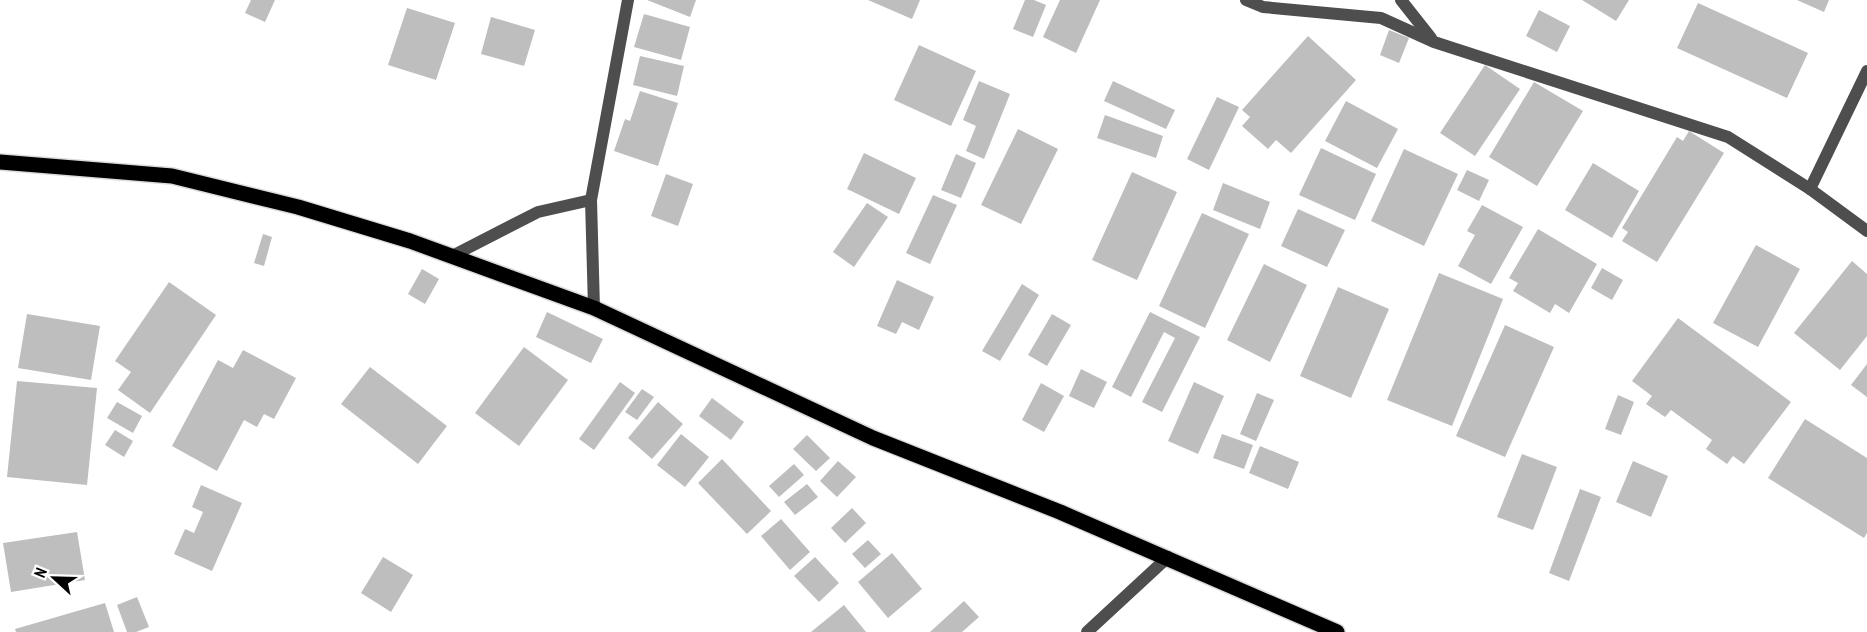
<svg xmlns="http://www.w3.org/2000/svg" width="1867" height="632" font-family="'PT Sans Narrow',sans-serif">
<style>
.building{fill:#bebebe}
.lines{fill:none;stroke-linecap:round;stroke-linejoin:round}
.primary-casing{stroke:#dbdbdb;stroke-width:18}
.minor{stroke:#4e4e4e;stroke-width:12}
.primary{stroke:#000;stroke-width:15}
</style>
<rect width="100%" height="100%" fill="#fff"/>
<!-- building -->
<g class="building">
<path d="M 251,0 L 275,0 L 265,22 L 245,13 Z"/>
<path d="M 647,0 L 696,0 L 690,17 Z"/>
<path d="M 868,0 L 920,0 L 912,19 Z"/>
<path d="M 1025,0 L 1034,0 L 1046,5 L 1033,37 L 1013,29 Z"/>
<path d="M 1060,0 L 1100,0 L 1076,53 L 1043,37 Z"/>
<path d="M 1582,0 L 1629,0 L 1616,21 Z"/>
<path d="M 1797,0 L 1829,0 L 1824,12 Z"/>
<path d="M 1698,3 L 1808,53 L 1787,98 L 1677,48 Z"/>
<path d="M 407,8 L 455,23 L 436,80 L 388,65 Z"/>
<path d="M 1539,10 L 1570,26 L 1557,52 L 1526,36 Z"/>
<path d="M 644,14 L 690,27 L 681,60 L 634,47 Z"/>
<path d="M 491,17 L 535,30 L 524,66 L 481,54 Z"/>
<path d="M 1389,30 L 1409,38 L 1399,63 L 1380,55 Z"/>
<path d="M 1308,36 L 1356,80 L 1291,153 L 1276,140 L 1268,149 L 1242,126 L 1250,117 L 1242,110 Z"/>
<path d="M 919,45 L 976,71 L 951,126 L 894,100 Z"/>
<path d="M 640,56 L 684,66 L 677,96 L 633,85 Z"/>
<path d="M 1485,65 L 1520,89 L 1475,156 L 1440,133 Z"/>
<path d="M 979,81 L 1010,94 L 984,159 L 966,151 L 976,126 L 963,120 Z"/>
<path d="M 1113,81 L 1175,110 L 1166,129 L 1104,101 Z"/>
<path d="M 1534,82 L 1583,111 L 1537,186 L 1489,157 Z"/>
<path d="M 640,91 L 678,103 L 658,166 L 614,151 L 625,119 L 630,121 Z"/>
<path d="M 1217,97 L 1239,107 L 1209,170 L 1187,159 Z"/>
<path d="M 1346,101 L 1398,129 L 1377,168 L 1325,141 Z"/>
<path d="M 1105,115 L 1163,136 L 1156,158 L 1097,138 Z"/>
<path d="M 1018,129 L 1058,149 L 1021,224 L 981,205 Z"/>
<path d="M 1689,131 L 1724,153 L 1657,262 L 1622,241 L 1628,232 L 1622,228 L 1677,137 L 1683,141 Z"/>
<path d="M 1321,148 L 1376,174 L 1355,220 L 1299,195 Z"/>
<path d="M 1404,149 L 1458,174 L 1424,246 L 1371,221 Z"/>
<path d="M 864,153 L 916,178 L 899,214 L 847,189 Z"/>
<path d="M 956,154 L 976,163 L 961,198 L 941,190 Z"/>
<path d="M 1593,163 L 1639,191 L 1612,238 L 1565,210 Z"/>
<path d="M 1467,170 L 1489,180 L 1479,201 L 1457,190 Z"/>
<path d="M 1132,172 L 1177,192 L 1137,280 L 1092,260 Z"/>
<path d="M 666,174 L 693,184 L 678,226 L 651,216 Z"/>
<path d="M 1223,183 L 1270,202 L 1260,229 L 1213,210 Z"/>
<path d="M 933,195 L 957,205 L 930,264 L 906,253 Z"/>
<path d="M 867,203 L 888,217 L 854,267 L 833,252 Z"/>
<path d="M 1482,205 L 1523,227 L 1491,284 L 1458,266 L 1475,235 L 1467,231 Z"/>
<path d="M 1298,209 L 1345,230 L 1327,267 L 1281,246 Z"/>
<path d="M 1202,213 L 1249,234 L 1205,328 L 1159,306 Z"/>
<path d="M 1538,229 L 1597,264 L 1569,313 L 1555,304 L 1550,313 L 1513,291 L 1518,283 L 1509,278 Z"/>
<path d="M 263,234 L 272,237 L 264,266 L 254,263 Z"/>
<path d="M 1756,245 L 1800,269 L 1758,347 L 1713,323 Z"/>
<path d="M 1852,261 L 1867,274 L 1867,336 L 1840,370 L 1794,333 Z"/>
<path d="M 1264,264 L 1307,285 L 1270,362 L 1227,340 Z"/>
<path d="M 1602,268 L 1623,280 L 1612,300 L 1591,288 Z"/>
<path d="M 422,269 L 439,279 L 425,304 L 408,294 Z"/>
<path d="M 1439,273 L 1503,299 L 1452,426 L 1387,400 Z"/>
<path d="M 897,280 L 934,297 L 919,330 L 902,322 L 896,334 L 877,326 Z"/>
<path d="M 169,282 L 216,315 L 150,413 L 118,390 L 131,372 L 115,361 Z"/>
<path d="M 1022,284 L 1039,295 L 1000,361 L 982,351 Z"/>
<path d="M 1338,287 L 1389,309 L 1351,398 L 1300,376 Z"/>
<path d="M 547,312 L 603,339 L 591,363 L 536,337 Z"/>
<path d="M 1150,312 L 1200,337 L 1162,412 L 1142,402 L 1175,338 L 1164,332 L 1131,397 L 1112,387 Z"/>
<path d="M 27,314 L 100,326 L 91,380 L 18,368 Z"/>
<path d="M 1052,314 L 1071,325 L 1047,366 L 1028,355 Z"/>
<path d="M 1678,318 L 1791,402 L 1744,464 L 1733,456 L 1727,464 L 1706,449 L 1712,440 L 1671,410 L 1665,417 L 1646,404 L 1652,396 L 1632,381 Z"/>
<path d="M 1505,325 L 1554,347 L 1505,457 L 1456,436 Z"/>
<path d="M 524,347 L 568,380 L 519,446 L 475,413 Z"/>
<path d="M 243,350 L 296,378 L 274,419 L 264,414 L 257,427 L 244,420 L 217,471 L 172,446 L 218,360 L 233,368 Z"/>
<path d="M 1867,364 L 1867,397 L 1851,385 Z"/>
<path d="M 370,367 L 447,426 L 418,464 L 341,404 Z"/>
<path d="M 1081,369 L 1107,382 L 1094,408 L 1069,396 Z"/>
<path d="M 17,381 L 97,388 L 87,485 L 7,477 Z"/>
<path d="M 620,382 L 635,393 L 594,450 L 579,439 Z"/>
<path d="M 1194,382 L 1224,396 L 1198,454 L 1168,441 Z"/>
<path d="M 1041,383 L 1064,396 L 1044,432 L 1022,420 Z"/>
<path d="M 642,389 L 654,397 L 637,420 L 625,412 Z"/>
<path d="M 1257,393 L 1274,400 L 1256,441 L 1240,434 Z"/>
<path d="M 1618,395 L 1634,402 L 1621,435 L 1605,429 Z"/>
<path d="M 712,398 L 744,422 L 731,440 L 699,416 Z"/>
<path d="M 117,402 L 142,416 L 133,433 L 107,418 Z"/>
<path d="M 658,402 L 683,424 L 652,459 L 628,438 Z"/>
<path d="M 1805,419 L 1867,458 L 1867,533 L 1864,538 L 1768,478 Z"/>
<path d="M 115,430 L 133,441 L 124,457 L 105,445 Z"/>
<path d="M 681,434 L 709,457 L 685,487 L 657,465 Z"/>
<path d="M 1222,434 L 1253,445 L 1244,469 L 1213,458 Z"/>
<path d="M 807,435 L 830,458 L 816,471 L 793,449 Z"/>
<path d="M 1260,446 L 1299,462 L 1288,489 L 1249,473 Z"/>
<path d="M 1522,454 L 1557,467 L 1533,530 L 1497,517 Z"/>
<path d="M 722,459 L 771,511 L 747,534 L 698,483 Z"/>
<path d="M 838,461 L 856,477 L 837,497 L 820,481 Z"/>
<path d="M 1633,461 L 1668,476 L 1651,517 L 1616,502 Z"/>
<path d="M 794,464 L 804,475 L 779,497 L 769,486 Z"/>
<path d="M 807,484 L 818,497 L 795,515 L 784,502 Z"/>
<path d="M 201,485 L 242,503 L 212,571 L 174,554 L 185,529 L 194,533 L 203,512 L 192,507 Z"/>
<path d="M 1580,489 L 1601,497 L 1569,581 L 1549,573 Z"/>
<path d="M 852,508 L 866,523 L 845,543 L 831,528 Z"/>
<path d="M 781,519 L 810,552 L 790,570 L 761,536 Z"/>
<path d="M 77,532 L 85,580 L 11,592 L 3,543 Z"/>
<path d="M 868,540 L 881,554 L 865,568 L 852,554 Z"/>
<path d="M 892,553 L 922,589 L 888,618 L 858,582 Z"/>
<path d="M 383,557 L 413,575 L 391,612 L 361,593 Z"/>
<path d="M 815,557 L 839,583 L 819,602 L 794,576 Z"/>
<path d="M 137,597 L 149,627 L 136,632 L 127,632 L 117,605 Z"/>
<path d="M 964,601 L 979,617 L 962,632 L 930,632 Z"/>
<path d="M 105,603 L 114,632 L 16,632 L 15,629 Z"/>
<path d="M 844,605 L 866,632 L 811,632 Z"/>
</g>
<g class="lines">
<defs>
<path id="primary" d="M 0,162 L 172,176 L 298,207 L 410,241 L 594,308 L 873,438 L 1060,512 L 1337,632"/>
</defs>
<!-- primary casing -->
<use href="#primary" class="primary-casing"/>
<!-- minor -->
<g class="minor">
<path d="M 1246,0 L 1263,7 L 1381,18 L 1434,42 L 1728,137 L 1810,189 L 1867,231"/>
<path d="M 1401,0 L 1431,38"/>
<path d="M 1810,189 L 1867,71"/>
<path d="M 452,256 L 538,212 L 591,200"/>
<path d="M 594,308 L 591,200 L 628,0"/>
<path d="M 1087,632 L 1168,557"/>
</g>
<!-- primary -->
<use href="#primary" class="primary"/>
</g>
<!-- north arrow -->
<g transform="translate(54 578) rotate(292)" stroke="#ffffff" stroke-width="4.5" paint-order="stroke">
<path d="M0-4.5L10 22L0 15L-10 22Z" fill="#000000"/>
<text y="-9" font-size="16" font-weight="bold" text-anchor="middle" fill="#000000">N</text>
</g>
</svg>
